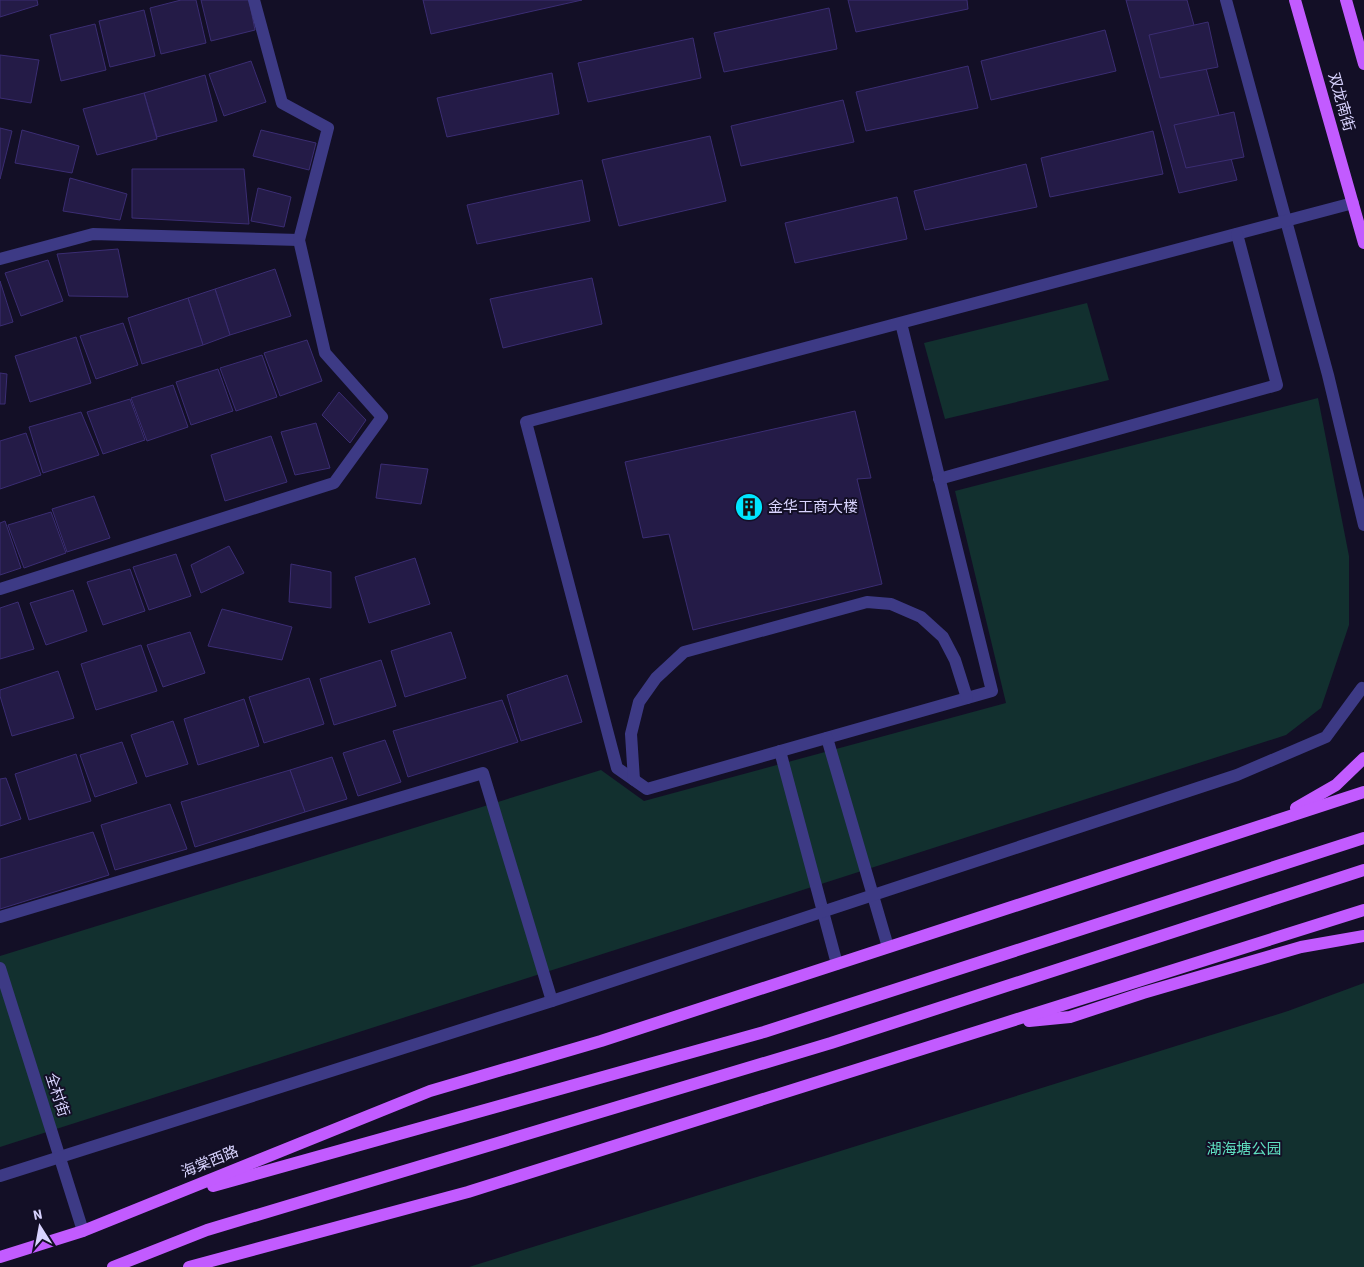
<svg xmlns="http://www.w3.org/2000/svg" width="1364" height="1267" font-family="'Source Sans 3','Noto Sans SC',sans-serif">
<style>
.green{fill:#12302f}
.building{fill:#241b47;stroke:#3b2d73}
.lines{fill:none;stroke-linecap:round;stroke-linejoin:round}
.minor{stroke:#3d3a85;stroke-width:12}
.major{stroke:#c25bff;stroke-width:12}
.labels{text-anchor:middle;dominant-baseline:central;stroke-width:4;stroke-linejoin:round;paint-order:stroke}
.street-label{font-size:15px;fill:#d9d4ff;stroke:#130f26}
.poi-label{font-size:15px;fill:#d9d4ff;stroke:#130f26;text-anchor:start}
.park-label{font-size:15px;fill:#5fe0c0;stroke:#130f26}
</style>
<rect width="100%" height="100%" fill="#130f26"/>
<!-- green -->
<g class="green">
<path d="M 1087,303 L 1109,380 L 945,419 L 924,343 Z"/>
<path d="M 1318,398 L 1349,556 L 1349,625 L 1321,708 L 1286,735 L 0,1147 L 0,956 L 601,770 L 644,801 L 1006,703 L 955,491 Z"/>
<path d="M 1364,983 L 1364,1267 L 469,1267 L 1288,1011 Z"/>
</g>
<!-- building -->
<g class="building">
<path d="M 0,0 L 37,0 L 38,5 L 0,17 Z"/>
<path d="M 181,0 L 196,0 L 206,43 L 161,54 L 150,8 Z"/>
<path d="M 201,0 L 249,0 L 255,30 L 211,41 Z"/>
<path d="M 423,0 L 582,0 L 431,34 Z"/>
<path d="M 848,0 L 967,0 L 968,9 L 856,32 Z"/>
<path d="M 1126,0 L 1187,0 L 1237,180 L 1179,193 Z"/>
<path d="M 829,8 L 837,49 L 724,72 L 714,33 Z"/>
<path d="M 144,10 L 155,56 L 110,67 L 99,21 Z"/>
<path d="M 1208,22 L 1218,67 L 1160,78 L 1149,35 Z"/>
<path d="M 95,24 L 106,70 L 61,81 L 50,35 Z"/>
<path d="M 1105,30 L 1116,71 L 991,100 L 981,61 Z"/>
<path d="M 693,38 L 701,78 L 588,102 L 578,63 Z"/>
<path d="M 0,55 L 39,60 L 31,103 L 0,98 Z"/>
<path d="M 251,61 L 266,102 L 224,116 L 209,74 Z"/>
<path d="M 968,66 L 978,108 L 866,131 L 856,92 Z"/>
<path d="M 552,73 L 559,114 L 447,137 L 437,98 Z"/>
<path d="M 205,75 L 217,121 L 157,137 L 144,93 Z"/>
<path d="M 144,93 L 157,139 L 97,155 L 83,109 Z"/>
<path d="M 843,100 L 854,142 L 741,166 L 731,126 Z"/>
<path d="M 1234,112 L 1244,157 L 1186,168 L 1174,125 Z"/>
<path d="M 0,128 L 12,131 L 0,179 Z"/>
<path d="M 22,130 L 79,146 L 72,173 L 15,163 Z"/>
<path d="M 261,130 L 316,143 L 309,170 L 253,156 Z"/>
<path d="M 1153,131 L 1163,174 L 1050,197 L 1041,158 Z"/>
<path d="M 710,136 L 726,201 L 619,226 L 602,160 Z"/>
<path d="M 1026,164 L 1037,207 L 925,230 L 914,191 Z"/>
<path d="M 132,169 L 244,169 L 249,224 L 132,218 Z"/>
<path d="M 70,178 L 127,194 L 120,220 L 63,211 Z"/>
<path d="M 582,180 L 590,221 L 477,244 L 467,205 Z"/>
<path d="M 258,188 L 291,197 L 284,227 L 251,221 Z"/>
<path d="M 897,197 L 907,239 L 795,263 L 785,223 Z"/>
<path d="M 118,249 L 128,297 L 69,296 L 57,254 Z"/>
<path d="M 48,260 L 63,301 L 21,316 L 5,273 Z"/>
<path d="M 275,269 L 291,316 L 230,335 L 215,289 Z"/>
<path d="M 592,278 L 602,324 L 503,348 L 490,299 Z"/>
<path d="M 0,281 L 13,322 L 0,326 Z"/>
<path d="M 215,289 L 230,335 L 203,345 L 188,298 Z"/>
<path d="M 188,298 L 203,345 L 142,364 L 128,318 Z"/>
<path d="M 123,323 L 138,365 L 96,379 L 80,336 Z"/>
<path d="M 76,337 L 91,383 L 30,402 L 15,356 Z"/>
<path d="M 307,340 L 322,381 L 280,396 L 264,353 Z"/>
<path d="M 262,355 L 277,397 L 236,411 L 220,368 Z"/>
<path d="M 218,369 L 233,411 L 191,425 L 176,382 Z"/>
<path d="M 0,373 L 7,374 L 5,404 L 0,404 Z"/>
<path d="M 173,385 L 188,427 L 147,441 L 131,398 Z"/>
<path d="M 339,392 L 366,420 L 350,443 L 322,415 Z"/>
<path d="M 130,399 L 145,440 L 103,454 L 87,412 Z"/>
<path d="M 855,411 L 871,478 L 857,479 L 882,584 L 693,630 L 669,534 L 643,538 L 625,462 Z"/>
<path d="M 81,412 L 99,455 L 43,473 L 29,427 Z"/>
<path d="M 316,423 L 330,468 L 295,475 L 281,432 Z"/>
<path d="M 26,433 L 41,475 L 0,489 L 0,441 Z"/>
<path d="M 271,436 L 287,482 L 225,501 L 211,455 Z"/>
<path d="M 381,464 L 428,469 L 421,504 L 376,498 Z"/>
<path d="M 94,496 L 110,538 L 67,552 L 52,509 Z"/>
<path d="M 51,512 L 66,553 L 24,568 L 8,525 Z"/>
<path d="M 5,521 L 21,568 L 0,575 L 0,523 Z"/>
<path d="M 229,546 L 244,573 L 201,593 L 191,565 Z"/>
<path d="M 176,554 L 191,596 L 149,610 L 133,567 Z"/>
<path d="M 415,558 L 430,604 L 369,623 L 355,577 Z"/>
<path d="M 291,564 L 331,572 L 331,608 L 289,602 Z"/>
<path d="M 130,569 L 145,611 L 103,625 L 87,582 Z"/>
<path d="M 73,590 L 87,631 L 46,645 L 30,603 Z"/>
<path d="M 18,602 L 34,649 L 0,659 L 0,608 Z"/>
<path d="M 222,609 L 292,627 L 282,660 L 208,646 Z"/>
<path d="M 190,632 L 205,673 L 163,687 L 147,645 Z"/>
<path d="M 451,632 L 466,678 L 405,697 L 391,651 Z"/>
<path d="M 141,645 L 157,691 L 96,710 L 81,664 Z"/>
<path d="M 381,660 L 396,706 L 334,725 L 320,679 Z"/>
<path d="M 58,671 L 74,718 L 12,736 L 0,696 L 0,690 Z"/>
<path d="M 567,675 L 582,722 L 521,741 L 507,695 Z"/>
<path d="M 309,678 L 324,724 L 264,743 L 249,697 Z"/>
<path d="M 244,699 L 259,746 L 198,765 L 184,719 Z"/>
<path d="M 502,700 L 518,742 L 408,777 L 393,731 Z"/>
<path d="M 173,721 L 188,764 L 146,777 L 131,735 Z"/>
<path d="M 385,740 L 401,782 L 358,796 L 343,753 Z"/>
<path d="M 122,742 L 137,783 L 95,797 L 80,755 Z"/>
<path d="M 76,754 L 91,801 L 29,820 L 15,774 Z"/>
<path d="M 332,757 L 347,799 L 305,812 L 290,770 Z"/>
<path d="M 290,770 L 305,812 L 195,847 L 181,802 Z"/>
<path d="M 6,778 L 21,819 L 0,826 L 0,779 Z"/>
<path d="M 170,804 L 187,849 L 115,870 L 101,825 Z"/>
<path d="M 93,832 L 109,875 L 0,909 L 0,859 Z"/>
</g>
<g class="lines">
<!-- minor -->
<g class="minor">
<path d="M 1226,0 L 1328,375 L 1364,525"/>
<path d="M 0,259 L 93,234 L 299,240"/>
<path d="M 901,323 L 992,691 L 647,789 L 617,768 L 526,422 L 1353,203"/>
<path d="M 939,479 L 1277,385 L 1237,234"/>
<path d="M 0,589 L 334,483 L 382,417 L 325,353 L 299,240 L 328,128 L 282,103 L 254,0"/>
<path d="M 827,738 L 888,947"/>
<path d="M 780,751 L 837,964"/>
<path d="M 634,780 L 631,734 L 639,702 L 656,678 L 684,652 L 867,602 L 891,604 L 921,617 L 943,637 L 955,660 L 967,698"/>
<path d="M 0,917 L 483,773 L 552,1001"/>
<path d="M 0,968 L 83,1231"/>
<path d="M 0,1176 L 552,1001 L 1237,775 L 1326,737 L 1362,688 L 1364,689"/>
</g>
<!-- major -->
<g class="major">
<path d="M 1295,0 L 1364,243"/>
<path d="M 1346,0 L 1364,64"/>
<path d="M 1296,808 L 1336,785 L 1364,758"/>
<path d="M 1029,1021 L 1070,1017 L 1143,993 L 1301,947 L 1364,936"/>
<path d="M 213,1186 L 764,1032 L 1364,838"/>
<path d="M 0,1257 L 83,1231 L 430,1091 L 601,1041 L 1364,792"/>
<path d="M 113,1267 L 207,1230 L 831,1043 L 1364,870"/>
<path d="M 189,1267 L 468,1192 L 1364,910"/>
</g>
</g>
<!-- icons -->
<defs>
<symbol id="building-disc" viewBox="-11 -11 22 22"><circle r="9.5" fill="#00e5ff" stroke="#130f26"/><path d="M-4-6H4V6H1V3H-1V6H-4ZM-2.5-4.3h1.7v1.8h-1.7ZM.8-4.3h1.7v1.8H.8ZM-2.5-1h1.7V.8h-1.7ZM.8-1h1.7V.8H.8Z" fill="#111"/></symbol>
</defs>
<g fill-rule="evenodd">
<use href="#building-disc" x="733" y="491" width="32" height="32"/>
</g>
<g class="labels">
<!-- street labels -->
<g class="street-label">
<text transform="translate(1341 102) rotate(74)">双龙南街</text>
<text transform="translate(57 1095) rotate(72)">全村街</text>
<text transform="translate(210 1162) rotate(-22)">海棠西路</text>
</g>
<!-- poi labels -->
<g class="poi-label">
<text x="768" y="507">金华工商大楼</text>
</g>
<!-- park labels -->
<g class="park-label">
<text x="1244" y="1149">湖海塘公园</text>
</g>
</g>
<!-- north arrow -->
<g transform="translate(40 1227) rotate(349)" stroke="#130f26" stroke-width="4" paint-order="stroke">
<path d="M0-4L9 19L0 12L-9 19Z" fill="#d9d4ff"/>
<text y="-8" font-size="14" font-weight="bold" text-anchor="middle" fill="#d9d4ff">N</text>
</g>
</svg>
